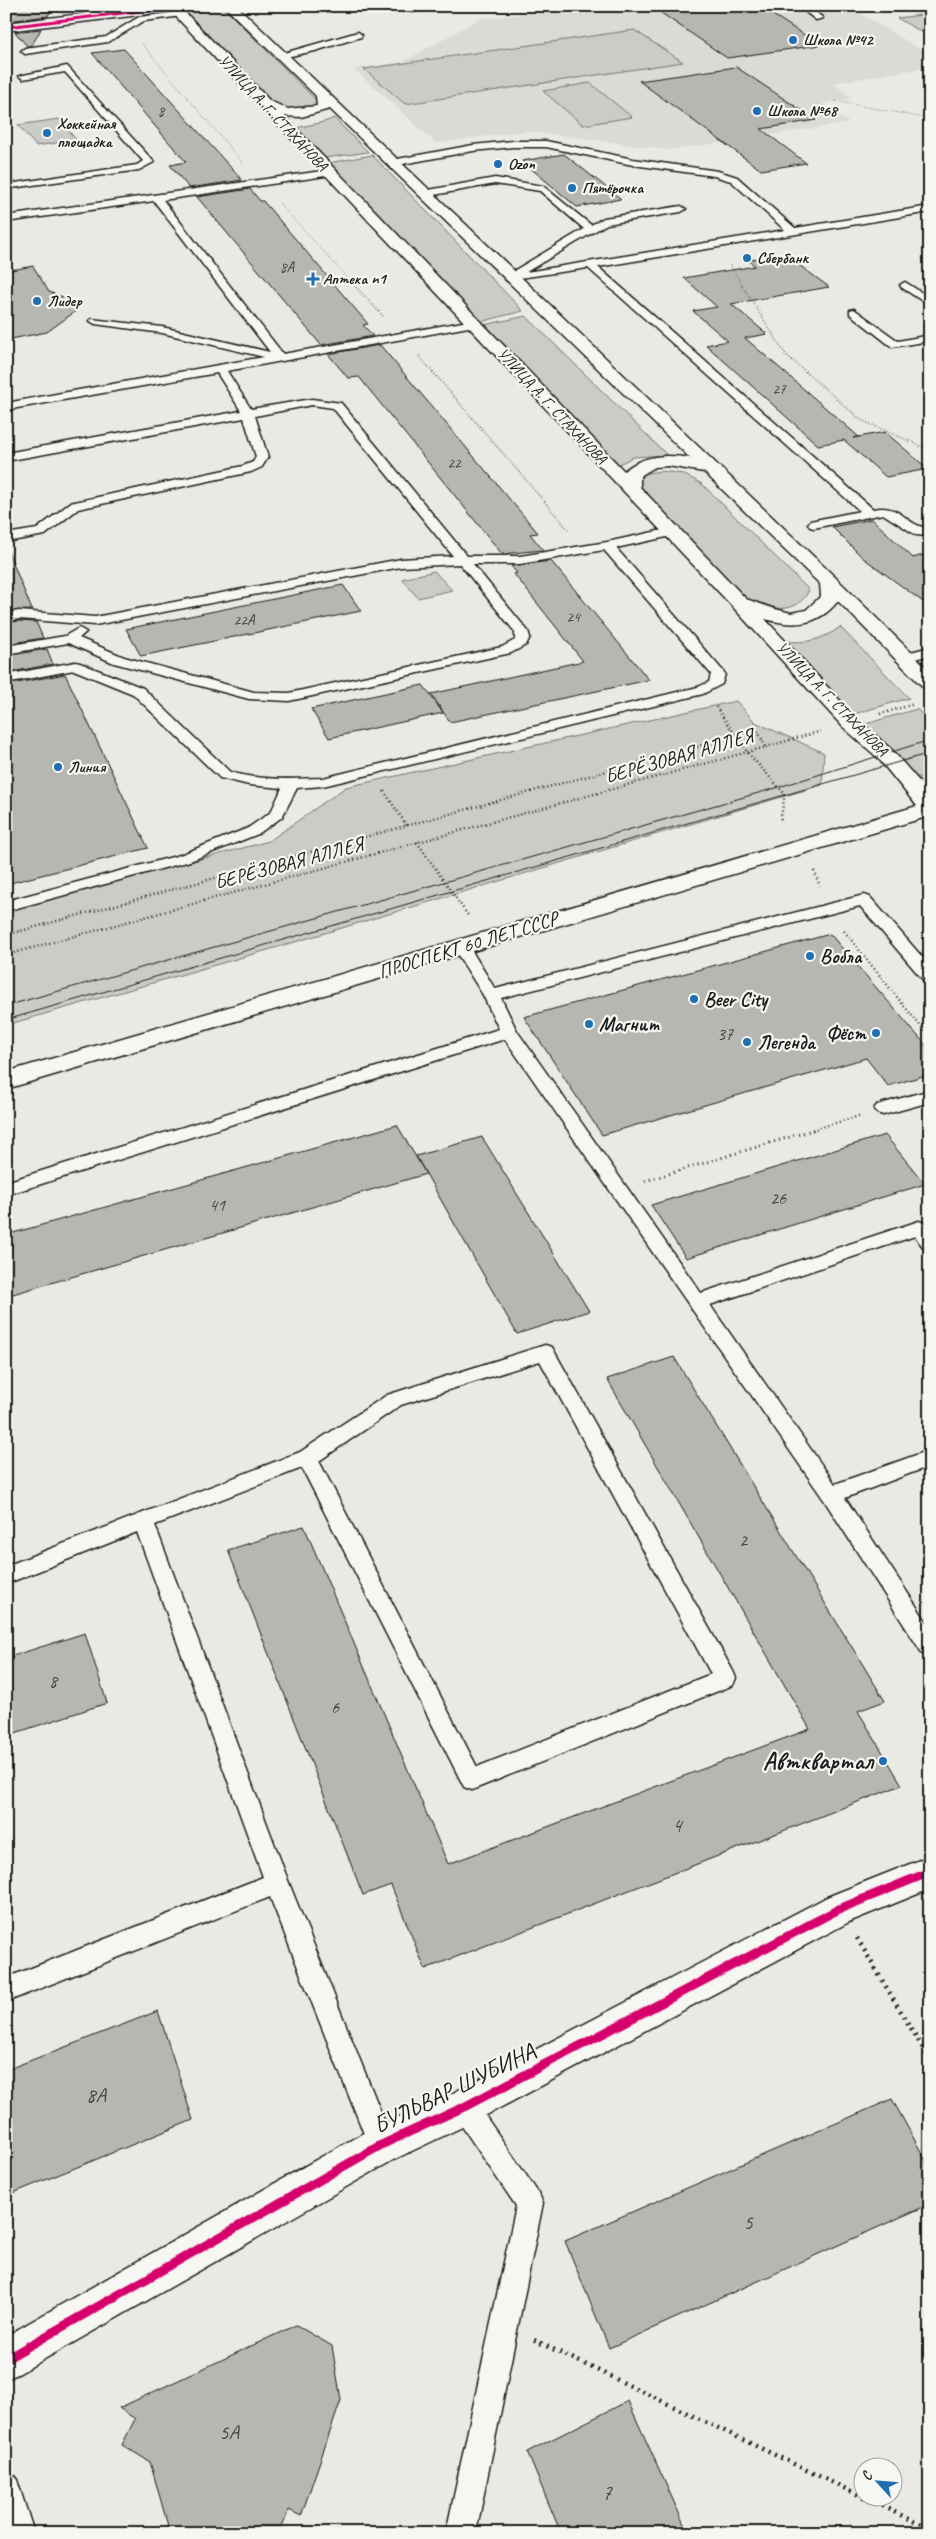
<svg xmlns="http://www.w3.org/2000/svg" width="936" height="2539" font-family="Caveat,sans-serif">
<style>
.built{fill:#dadad6}
.green{fill:#cbcbc7;stroke:#747472}
.building{fill:#b6b6b3;stroke:#1c1c1c}
.lines{fill:none;stroke-linecap:round;stroke-linejoin:round}
.lane-casing{stroke:#1c1c1c;stroke-width:3}
.street-casing{stroke:#1c1c1c;stroke-width:3}
.secondary-casing{stroke:#1c1c1c;stroke-width:3}
.path-far4{stroke:#1c1c1c;stroke-width:1;stroke-dasharray:0.5 2;stroke-linecap:butt}
.path-far3{stroke:#1c1c1c;stroke-width:2;stroke-dasharray:0.5 2.5;stroke-linecap:butt}
.path-far2{stroke:#1c1c1c;stroke-width:2.5;stroke-dasharray:1 3;stroke-linecap:butt}
.path-far1{stroke:#1c1c1c;stroke-width:3;stroke-dasharray:1 4;stroke-linecap:butt}
.path{stroke:#1c1c1c;stroke-width:4.5;stroke-dasharray:2 5;stroke-linecap:butt}
.lane{fill:#f6f6f2;fill-rule:evenodd}
.street{fill:#f6f6f2;fill-rule:evenodd}
.secondary{fill:#f6f6f2;fill-rule:evenodd}
.tram{stroke:#1c1c1c;stroke-width:1}
.cycleway-far1-casing{stroke:#f6f6f2;stroke-width:4.5}
.cycleway-casing{stroke:#f6f6f2;stroke-width:12}
.cycleway-far1{stroke:#d6006c;stroke-width:3}
.cycleway{stroke:#d6006c;stroke-width:9}
.poi-dot{fill:#1f6fb2;stroke:#f6f6f2;stroke-width:2}
.labels{text-anchor:middle;dominant-baseline:central;stroke-width:4.5;stroke-linejoin:round;paint-order:stroke}
.far-number-label{font-size:15px;fill:#424242}
.far-poi-label{font-size:16px;font-weight:bold;fill:#1c1c1c;stroke:#f6f6f2;text-anchor:start}
.far-street-label{font-size:16px;fill:#1c1c1c;stroke:#f6f6f2}
.number-label{font-size:18px;fill:#424242}
.street-label{font-size:20px;fill:#1c1c1c;stroke:#f6f6f2}
.poi-label{font-size:20px;font-weight:bold;fill:#1c1c1c;stroke:#f6f6f2;text-anchor:start}
.near-number-label{font-size:21px;fill:#424242}
.near-poi-label{font-size:24px;font-weight:bold;fill:#1c1c1c;stroke:#f6f6f2;text-anchor:end}
.near-street-label{font-size:24px;fill:#1c1c1c;stroke:#f6f6f2}
</style>
<rect width="100%" height="100%" fill="#e9e9e5"/>
<filter id="ink" filterUnits="userSpaceOnUse"><feTurbulence type="fractalNoise" baseFrequency=".02" numOctaves="2"/><feDisplacementMap in="SourceGraphic" scale="10" xChannelSelector="R" yChannelSelector="G"/><feConvolveMatrix kernelMatrix="1 2 1 2 8 2 1 2 1" color-interpolation-filters="sRGB"/></filter>
<g filter="url(#ink)">
<!-- built -->
<path class="built" d="M 528,6 L 847,6 L 930,55 L 930,67 L 833,83 L 852,98 L 822,104 L 849,123 L 670,150 L 526,131 L 436,143 L 354,69 L 403,62 L 479,19 L 535,12 Z"/>
<!-- green -->
<g class="green">
<path d="M 180,6 L 222,6 L 316,100 L 310,108 L 286,111 L 277,107 Z"/>
<path d="M 930,14 L 930,37 L 897,18 Z"/>
<path d="M 634,30 L 683,62 L 405,104 L 364,69 Z"/>
<path d="M 590,83 L 632,117 L 583,125 L 543,91 Z"/>
<path d="M 334,118 L 368,152 L 325,158 L 296,128 L 324,122 Z"/>
<path d="M 59,119 L 76,140 L 36,146 L 18,125 Z"/>
<path d="M 372,155 L 523,311 L 480,322 L 328,163 Z"/>
<path d="M 526,316 L 667,455 L 633,457 L 615,466 L 484,325 Z"/>
<path d="M 662,471 L 683,474 L 702,484 L 809,590 C 796,617 770,609 747,599 L 639,490 L 638,479 L 647,473 Z"/>
<path d="M 434,571 L 452,590 L 418,598 L 402,579 Z"/>
<path d="M 840,627 L 909,698 L 854,714 L 786,641 C 805,644 825,639 840,627 Z"/>
<path d="M 736,701 L 755,722 L 824,753 L 822,785 L 278,947 L 6,1025 L 6,911 L 269,841 L 346,787 Z"/>
<path d="M 917,709 L 930,723 L 930,778 L 917,777 L 908,772 L 862,725 Z"/>
</g>
<!-- building -->
<g class="building">
<path d="M 6,6 L 53,6 L 48,16 L 7,21 Z"/>
<path d="M 651,6 L 759,6 L 820,45 L 727,58 Z"/>
<path d="M 41,29 L 32,45 L 27,46 L 15,32 Z"/>
<path d="M 124,49 L 242,180 L 189,188 L 170,165 L 186,162 L 92,53 Z"/>
<path d="M 736,67 L 816,120 L 761,129 L 806,163 L 761,170 L 639,81 Z"/>
<path d="M 564,154 L 621,199 L 577,207 L 522,161 Z"/>
<path d="M 250,189 L 260,201 L 263,201 L 368,324 L 363,325 L 373,336 L 321,345 L 197,197 Z"/>
<path d="M 784,254 L 829,287 L 731,304 L 767,334 L 745,338 L 859,437 L 853,438 L 885,432 L 928,469 L 886,477 L 844,440 L 818,445 L 706,345 L 728,341 L 693,311 L 717,307 L 684,278 L 755,266 L 748,260 Z"/>
<path d="M 33,266 L 49,292 L 63,297 L 76,311 L 47,332 L 6,340 L 6,271 Z"/>
<path d="M 380,345 L 538,533 L 530,534 L 543,550 L 502,554 L 359,377 L 348,378 L 328,354 Z"/>
<path d="M 872,519 L 913,558 L 930,553 L 930,607 L 862,557 L 832,527 Z"/>
<path d="M 6,551 L 8,551 L 32,610 L 6,611 Z"/>
<path d="M 551,561 L 649,680 L 450,722 L 431,694 L 583,661 L 514,574 L 517,573 L 511,566 Z"/>
<path d="M 343,585 L 361,611 L 141,656 L 126,629 Z"/>
<path d="M 19,621 L 36,622 L 43,638 L 6,644 L 6,623 Z"/>
<path d="M 47,649 L 53,664 L 6,673 L 6,656 Z"/>
<path d="M 65,674 L 148,848 L 6,884 L 6,685 Z"/>
<path d="M 423,685 L 443,713 L 329,738 L 311,709 Z"/>
<path d="M 830,934 L 930,1050 L 930,1074 L 888,1086 L 866,1058 L 602,1135 L 524,1017 Z"/>
<path d="M 397,1125 L 426,1174 L 6,1296 L 6,1235 Z"/>
<path d="M 885,1135 L 925,1184 L 686,1258 L 651,1205 Z"/>
<path d="M 482,1137 L 589,1311 L 517,1334 L 416,1156 Z"/>
<path d="M 674,1357 L 885,1701 L 858,1711 L 902,1785 L 425,1969 L 391,1885 L 363,1895 L 228,1550 L 304,1526 L 448,1864 L 810,1729 L 607,1379 Z"/>
<path d="M 85,1633 L 107,1703 L 6,1736 L 6,1658 Z"/>
<path d="M 158,2011 L 193,2120 L 6,2196 L 6,2070 Z"/>
<path d="M 892,2099 L 930,2168 L 930,2204 L 609,2348 L 565,2241 Z"/>
<path d="M 296,2325 L 332,2346 L 341,2400 L 301,2516 L 289,2510 L 279,2533 L 170,2533 L 150,2462 L 122,2445 L 135,2419 L 119,2408 Z"/>
<path d="M 628,2401 L 688,2533 L 561,2533 L 527,2452 Z"/>
</g>
<g class="lines">
<defs>
<g id="lane">
<path d="M 79,6 L 88,6 L 96,17 L 95,19 L 89,19 Z"/>
<path d="M 421,6 L 443,6 L 412,12 L 408,10 Z"/>
<path d="M 798,6 L 808,6 L 823,18 L 816,20 Z"/>
<path d="M 179,12 L 182,12 L 182,16 L 144,21 L 108,42 L 25,54 L 21,51 L 25,48 L 106,37 L 139,17 Z"/>
<path d="M 358,32 L 362,35 L 361,37 L 315,51 L 281,58 L 277,55 Z"/>
<path d="M 67,66 L 154,162 L 139,170 L 12,188 L 10,186 L 15,183 L 137,165 L 143,161 L 65,72 L 23,79 L 19,76 Z"/>
<path d="M 513,141 L 546,141 L 633,159 L 718,171 L 737,177 L 795,228 L 930,206 L 930,212 L 598,267 L 873,509 C 903,503 906,528 930,528 L 930,536 L 916,535 L 883,514 L 814,528 L 810,527 L 808,524 L 810,521 L 860,511 L 588,268 L 506,280 L 506,276 L 515,274 L 515,270 L 584,229 L 540,191 L 495,184 L 423,197 L 418,194 L 423,191 L 495,178 L 543,186 L 591,225 L 604,218 L 681,206 L 686,209 L 681,212 L 607,224 L 526,272 L 785,230 L 731,181 L 714,176 L 633,165 L 546,147 L 513,147 L 473,151 L 392,166 L 387,163 L 392,160 L 473,145 Z"/>
<path d="M 329,170 L 334,173 L 332,175 L 163,200 L 283,354 L 474,320 L 479,323 L 474,326 L 227,371 L 251,409 L 312,399 L 341,403 L 467,556 L 520,556 L 607,542 L 672,528 L 676,529 L 678,532 L 676,535 L 616,548 L 723,671 L 725,674 L 722,684 L 703,694 L 323,786 L 297,788 L 282,817 L 258,834 L 190,861 L 6,911 L 6,901 L 180,855 L 248,828 L 271,812 L 282,788 L 249,785 L 220,778 L 133,694 L 74,670 L 6,683 L 6,675 L 75,662 L 80,663 L 143,688 L 230,772 C 261,781 292,779 323,778 L 698,687 L 709,682 L 711,674 L 604,550 L 520,564 L 473,564 L 528,631 L 530,637 L 526,645 L 511,653 L 289,701 L 249,699 L 114,663 L 68,643 L 6,654 L 6,646 L 65,636 L 79,628 L 86,632 L 79,638 L 124,657 L 254,692 L 289,693 L 502,647 L 515,640 L 515,632 L 460,564 L 401,567 L 95,625 L 19,619 L 6,621 L 6,613 L 19,611 L 95,617 L 401,559 L 453,556 L 333,408 L 312,405 L 255,416 L 268,457 L 262,467 L 251,472 L 78,509 L 45,535 L 6,542 L 6,534 L 37,529 L 70,503 L 243,466 L 253,462 L 256,457 L 244,418 L 6,461 L 6,453 L 241,411 L 217,373 L 6,410 L 6,403 L 264,357 L 162,333 L 95,324 L 90,321 L 91,319 L 162,327 L 270,352 L 154,201 L 6,222 L 6,216 Z"/>
<path d="M 905,282 L 930,298 L 930,306 L 901,287 L 900,285 Z"/>
<path d="M 854,309 L 898,341 L 930,335 L 930,341 L 892,347 L 850,314 L 850,310 Z"/>
<path d="M 930,647 L 930,655 L 904,662 L 897,658 L 899,655 Z"/>
<path d="M 864,895 L 870,897 L 930,966 L 930,982 L 924,981 L 860,906 L 501,998 L 517,1031 L 701,1293 L 919,1221 C 933,1225 930,1236 930,1249 L 923,1247 L 915,1236 L 710,1305 L 835,1484 L 930,1450 L 930,1466 L 845,1498 L 930,1627 L 930,1655 L 922,1653 L 824,1500 L 505,1039 L 6,1195 L 6,1182 L 499,1029 L 483,995 L 453,947 L 455,943 L 467,943 L 495,989 Z"/>
<path d="M 930,1090 L 930,1102 L 883,1115 L 877,1113 L 874,1109 L 877,1105 Z"/>
<path d="M 545,1345 L 552,1347 L 733,1671 L 736,1678 L 733,1685 L 472,1790 L 464,1787 L 302,1468 L 155,1525 L 289,1883 L 394,2145 L 390,2154 L 381,2158 L 372,2154 L 270,1897 L 6,2002 L 6,1978 L 263,1877 L 137,1532 L 6,1584 L 6,1566 L 300,1452 L 387,1395 ZM 540,1361 L 711,1674 L 477,1767 L 319,1461 L 401,1405 Z"/>
<path d="M 464,2094 L 473,2098 L 539,2194 L 543,2203 L 476,2533 L 446,2533 L 516,2206 L 455,2116 L 451,2107 L 455,2098 Z"/>
<path d="M 6,2473 L 16,2477 L 34,2533 L 6,2533 Z"/>
</g>
<g id="street">
<path d="M 149,6 L 179,7 L 173,11 L 6,31 L 6,23 Z"/>
<path d="M 930,1856 L 930,1889 L 851,1921 L 477,2120 L 395,2159 L 20,2373 L 6,2379 L 6,2336 L 367,2131 L 451,2094 L 827,1897 Z"/>
</g>
<path id="secondary" d="M 166,6 L 179,6 L 270,101 L 288,109 L 317,106 L 316,96 L 224,6 L 237,6 L 836,578 L 930,671 L 930,689 L 923,687 L 838,601 C 818,626 794,627 765,619 L 857,719 L 892,750 L 930,794 L 930,816 L 6,1089 L 6,1072 L 917,806 L 878,758 L 843,727 L 732,606 ZM 330,109 L 690,458 C 666,454 643,455 624,471 L 284,116 L 301,117 ZM 668,466 L 704,472 L 820,584 L 821,596 L 806,610 L 791,613 L 775,609 L 746,599 L 640,487 L 640,476 L 655,467 Z"/>
</defs>
<!-- lane casing -->
<use href="#lane" class="lane-casing"/>
<!-- street casing -->
<use href="#street" class="street-casing"/>
<!-- secondary casing -->
<use href="#secondary" class="secondary-casing"/>
<!-- path-far4 -->
<g class="path-far4">
<path d="M 142,44 L 243,163"/>
<path d="M 835,101 L 930,119"/>
<path d="M 279,203 L 355,286"/>
<path d="M 730,265 L 743,286"/>
</g>
<!-- path-far3 -->
<g class="path-far3">
<path d="M 354,285 L 383,316"/>
<path d="M 742,285 L 786,355 L 861,420 L 930,450"/>
<path d="M 419,356 L 568,529"/>
</g>
<!-- path-far2 -->
<g class="path-far2">
<path d="M 716,707 L 747,752 L 785,794 L 780,822"/>
<path d="M 880,714 L 914,704"/>
<path d="M 766,747 L 821,731"/>
<path d="M 384,791 L 407,826"/>
<path d="M 417,842 L 469,917"/>
<path d="M 814,871 L 820,886"/>
<path d="M 844,931 L 930,1038"/>
<path d="M 6,935 L 757,730 L 766,747 L 6,955"/>
<path d="M 812,1130 L 859,1116"/>
</g>
<!-- path-far1 -->
<path class="path-far1" d="M 645,1181 L 816,1129"/>
<!-- path -->
<g class="path">
<path d="M 857,1938 L 930,2060"/>
<path d="M 534,2340 L 930,2529"/>
</g>
<!-- lane -->
<use href="#lane" class="lane"/>
<!-- street -->
<use href="#street" class="street"/>
<!-- secondary -->
<use href="#secondary" class="secondary"/>
<!-- tram -->
<g class="tram">
<path d="M 6,1006 L 776,788 L 930,740"/>
<path d="M 6,1020 L 930,753"/>
</g>
<defs>
<path id="cycleway-far1" d="M 6,27 L 173,7"/>
<path id="cycleway" d="M 6,2359 L 381,2145 L 464,2107 L 839,1909 L 930,1872"/>
</defs>
<!-- cycleway-far1 casing -->
<use href="#cycleway-far1" class="cycleway-far1-casing"/>
<!-- cycleway casing -->
<use href="#cycleway" class="cycleway-casing"/>
<!-- cycleway-far1 -->
<use href="#cycleway-far1" class="cycleway-far1"/>
<!-- cycleway -->
<use href="#cycleway" class="cycleway"/>
</g>
</g>
<!-- markers -->
<g class="poi-dot">
<circle cx="793" cy="40" r="5"/>
<circle cx="757" cy="111" r="5"/>
<circle cx="47" cy="133" r="5"/>
<circle cx="498" cy="164" r="5"/>
<circle cx="572" cy="188" r="5"/>
<circle cx="747" cy="258" r="5"/>
<path d="M310.5 271.5h5v5h5v5h-5v5h-5v-5h-5v-5h5z"/>
<circle cx="37" cy="301" r="5"/>
<circle cx="58" cy="767" r="5"/>
<circle cx="810" cy="956" r="5"/>
<circle cx="694" cy="999" r="5"/>
<circle cx="589" cy="1024" r="5"/>
<circle cx="876" cy="1033" r="5"/>
<circle cx="747" cy="1042" r="5"/>
<circle cx="883" cy="1761" r="5"/>
</g>
<g class="labels">
<!-- far-number labels -->
<g class="far-number-label">
<text x="161" y="111">8</text>
<text x="287" y="267">8А</text>
<text x="779" y="389">27</text>
<text x="454" y="463">22</text>
<text x="573" y="617">24</text>
<text x="244" y="620">22А</text>
</g>
<!-- far-poi labels -->
<g class="far-poi-label">
<text x="803" y="40">Школа №42</text>
<text x="767" y="111">Школа №68</text>
<text x="57" y="124">Хоккейная<tspan x="57" dy="18">площадка</tspan></text>
<text x="508" y="164">Ozon</text>
<text x="582" y="188">Пятёрочка</text>
<text x="757" y="258">Сбербанк</text>
<text x="323" y="279">Аптека n1</text>
<text x="47" y="301">Лидер</text>
<text x="68" y="767">Линия</text>
</g>
<!-- far-street labels -->
<g class="far-street-label">
<text transform="translate(273 113) rotate(47)">УЛИЦА А. Г. СТАХАНОВА</text>
<text transform="translate(552 406) rotate(47)">УЛИЦА А. Г. СТАХАНОВА</text>
<text transform="translate(832 699) rotate(46)">УЛИЦА А. Г. СТАХАНОВА</text>
</g>
<!-- number labels -->
<g class="number-label">
<text x="725" y="1034">37</text>
<text x="778" y="1198">26</text>
<text x="217" y="1205">41</text>
<text x="743" y="1540">2</text>
<text x="53" y="1681">8</text>
<text x="335" y="1707">6</text>
</g>
<!-- street labels -->
<g class="street-label">
<text transform="translate(679 756) rotate(-16)">БЕРЁЗОВАЯ АЛЛЕЯ</text>
<text transform="translate(289 863) rotate(-15)">БЕРЁЗОВАЯ АЛЛЕЯ</text>
<text transform="translate(468 945) rotate(-17)">ПРОСПЕКТ 60 ЛЕТ СССР</text>
</g>
<!-- poi labels -->
<g class="poi-label">
<text x="820" y="956">Вобла</text>
<text x="704" y="999">Beer City</text>
<text x="599" y="1024">Магнит</text>
<text x="866" y="1033" text-anchor="end">Фёст</text>
<text x="757" y="1042">Легенда</text>
</g>
<!-- near-number labels -->
<g class="near-number-label">
<text x="677" y="1825">4</text>
<text x="96" y="2095">8А</text>
<text x="748" y="2222">5</text>
<text x="229" y="2432">5А</text>
<text x="607" y="2492">7</text>
</g>
<!-- near-poi labels -->
<g class="near-poi-label">
<text x="873" y="1761">Автквартал</text>
</g>
<!-- near-street labels -->
<g class="near-street-label">
<text transform="translate(454 2088) rotate(-26)">БУЛЬВАР ШУБИНА</text>
</g>
</g>
<!-- margin -->
<rect width="936" height="2539" fill="none" stroke="#f6f6f2" stroke-width="25"/>
<rect x="12" y="12" width="911" height="2514" fill="none" stroke="#1c1c1c" stroke-width="2" filter="url(#ink)"/>
<!-- north arrow -->
<g transform="translate(878 2482) rotate(296)"><circle r="24" fill="#f6f6f2" stroke="#9f9f9c"/>
<path d="M0-4L9 19L0 12L-9 19Z" fill="#1f6fb2"/>
<text y="-8" font-size="14" font-weight="bold" text-anchor="middle" fill="#1c1c1c">С</text>
</g>
</svg>
